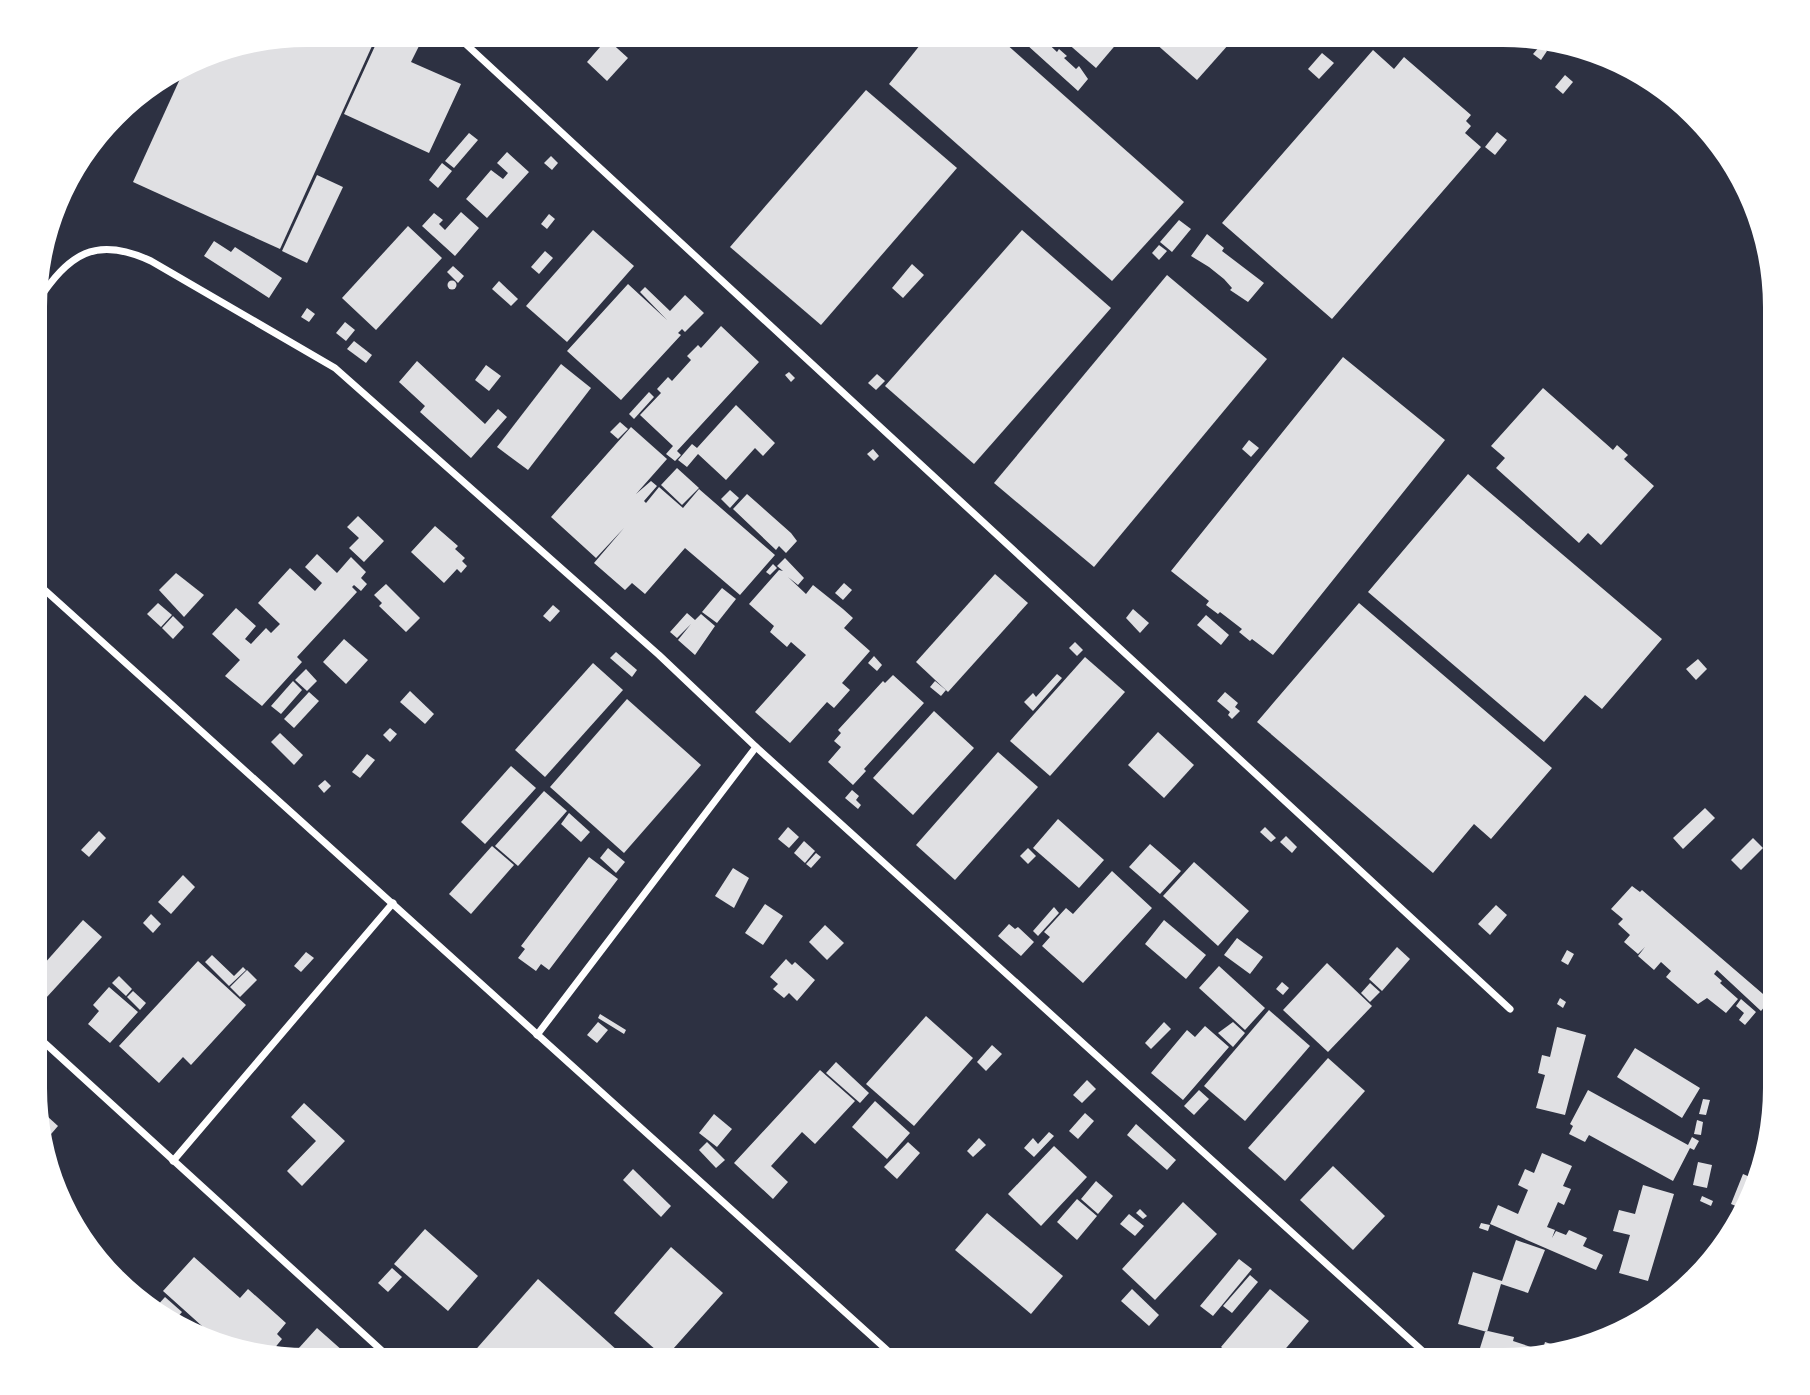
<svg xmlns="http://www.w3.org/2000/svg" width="1810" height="1395" font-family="'Asap Condensed',sans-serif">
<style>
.building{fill:#e0e0e3}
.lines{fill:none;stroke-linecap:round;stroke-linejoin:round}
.minor{stroke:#fff;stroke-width:7}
</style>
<rect width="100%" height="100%" fill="#2d3142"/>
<!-- building -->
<g class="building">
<path d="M 307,35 L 377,35 L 280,249 L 133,182 L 184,70 L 219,50 Z"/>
<path d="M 380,35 L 394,35 L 419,46 L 411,62 L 461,84 L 429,153 L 344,114 Z"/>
<path d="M 928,35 L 996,35 L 1184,202 L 1112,281 L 889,84 Z"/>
<path d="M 1016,35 L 1039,35 L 1057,52 L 1059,49 L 1067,56 L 1064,58 L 1076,69 L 1079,66 L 1088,79 L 1078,91 Z"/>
<path d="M 1058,35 L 1124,35 L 1096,68 Z"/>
<path d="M 1146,35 L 1237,35 L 1197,80 Z"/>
<path d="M 607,39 L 628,58 L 607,81 L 587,62 Z"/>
<path d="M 1540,46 L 1547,51 L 1541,60 L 1533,54 Z"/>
<path d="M 1373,50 L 1394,69 L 1404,57 L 1471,115 L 1466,121 L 1471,126 L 1465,133 L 1481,147 L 1332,319 L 1222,223 Z"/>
<path d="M 1322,53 L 1334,63 L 1319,79 L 1308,69 Z"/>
<path d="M 1565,75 L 1573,82 L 1563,94 L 1555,87 Z"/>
<path d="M 866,90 L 957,168 L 821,325 L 730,247 Z"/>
<path d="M 1497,132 L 1507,140 L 1495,155 L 1485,147 Z"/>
<path d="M 469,133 L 478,140 L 454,168 L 445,161 Z"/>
<path d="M 507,152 L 529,172 L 487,218 L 466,199 L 491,170 L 503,179 L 508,173 L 497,163 Z"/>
<path d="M 551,156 L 558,163 L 552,170 L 544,163 Z"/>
<path d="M 442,163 L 452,171 L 438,188 L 429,180 Z"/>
<path d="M 317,175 L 343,187 L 307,263 L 282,251 Z"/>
<path d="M 461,212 L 479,228 L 455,256 L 422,226 L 434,213 L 443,220 L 439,224 L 445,230 Z"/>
<path d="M 549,214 L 555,219 L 547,229 L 541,224 Z"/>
<path d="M 1179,220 L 1191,229 L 1172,252 L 1160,242 Z"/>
<path d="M 408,226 L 442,258 L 376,330 L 342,298 Z"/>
<path d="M 593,230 L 634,266 L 567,342 L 526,306 Z"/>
<path d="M 1022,230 L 1111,308 L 974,464 L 885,386 Z"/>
<path d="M 1207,234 L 1224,248 L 1222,251 L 1264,283 L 1248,302 L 1230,290 L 1232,288 L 1224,279 L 1209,267 L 1191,256 Z"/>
<path d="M 214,241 L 231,252 L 235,247 L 282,278 L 269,298 L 204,256 Z"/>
<path d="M 1159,245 L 1167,251 L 1159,260 L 1152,253 Z"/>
<path d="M 545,251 L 553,258 L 539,274 L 531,267 Z"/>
<path d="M 912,264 L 924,275 L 903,298 L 892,288 Z"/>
<path d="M 453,266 L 464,276 L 458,283 L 447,272 Z"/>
<path d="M 1167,275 L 1267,359 L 1094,567 L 994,483 Z"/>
<circle cx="452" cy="285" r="4.5"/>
<path d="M 499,281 L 518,299 L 511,306 L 492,289 Z"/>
<path d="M 628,284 L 667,320 L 640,292 L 645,287 L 670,311 L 685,295 L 704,313 L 685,332 L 682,329 L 678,333 L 681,335 L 621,400 L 567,351 Z"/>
<path d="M 307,308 L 315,314 L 309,322 L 301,317 Z"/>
<path d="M 345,322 L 355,330 L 346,341 L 336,333 Z"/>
<path d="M 721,326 L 759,362 L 677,451 L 681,455 L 675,461 L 666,454 L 673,446 L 640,415 L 661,393 L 657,389 L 668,377 L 672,381 L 691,360 L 687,356 L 698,345 L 701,348 Z"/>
<path d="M 354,341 L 372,355 L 366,363 L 347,349 Z"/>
<path d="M 1343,357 L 1445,440 L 1273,655 L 1252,639 L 1250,641 L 1239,632 L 1242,629 L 1220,612 L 1218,614 L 1206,605 L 1209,601 L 1171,571 Z"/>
<path d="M 417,361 L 485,424 L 498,409 L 507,417 L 471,458 L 420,412 L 425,406 L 399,382 Z"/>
<path d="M 561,364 L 591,388 L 528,470 L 497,447 Z"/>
<path d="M 486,365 L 501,376 L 489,391 L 475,380 Z"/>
<path d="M 789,372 L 795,378 L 791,382 L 785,375 Z"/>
<path d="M 877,374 L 885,381 L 876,390 L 868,383 Z"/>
<path d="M 1543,388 L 1613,450 L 1617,445 L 1628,455 L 1624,459 L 1654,486 L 1601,545 L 1588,533 L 1579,543 L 1496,468 L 1505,458 L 1491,446 Z"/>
<path d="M 649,392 L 654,397 L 634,419 L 629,414 Z"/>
<path d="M 736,405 L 775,443 L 763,456 L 755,448 L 726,480 L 698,454 L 687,467 L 678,460 L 692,444 L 697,448 Z"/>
<path d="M 620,422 L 628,429 L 618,439 L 610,432 Z"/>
<path d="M 631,427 L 667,459 L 636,494 L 651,481 L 657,486 L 644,501 L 646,503 L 659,487 L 683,508 L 699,489 L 775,555 L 740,595 L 685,548 L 645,594 L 632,583 L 625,590 L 594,563 L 624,528 L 596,558 L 551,517 Z"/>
<path d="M 1249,440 L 1259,448 L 1251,457 L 1242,449 Z"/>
<path d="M 873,449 L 879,456 L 874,461 L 867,454 Z"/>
<path d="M 677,468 L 699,488 L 682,505 L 661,485 Z"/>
<path d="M 1468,474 L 1662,639 L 1602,709 L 1585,695 L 1544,742 L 1368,592 Z"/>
<path d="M 730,490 L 739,498 L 730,508 L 721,499 Z"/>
<path d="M 747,494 L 791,533 L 797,541 L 786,553 L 779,546 L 776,550 L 733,509 Z"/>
<path d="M 358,516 L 384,541 L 364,562 L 349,548 L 359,538 L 347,527 Z"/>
<path d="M 435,526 L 458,546 L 455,549 L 465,558 L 462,561 L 467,566 L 461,573 L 457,569 L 444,583 L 411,552 Z"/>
<path d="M 317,554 L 337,573 L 351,557 L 366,572 L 361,578 L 367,584 L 361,591 L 354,585 L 352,587 L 357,592 L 297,657 L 302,662 L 262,706 L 225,676 L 240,660 L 212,634 L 236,608 L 256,626 L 245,639 L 251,644 L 266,628 L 271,633 L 280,624 L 258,603 L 290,568 L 315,591 L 322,583 L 305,567 Z"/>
<path d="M 785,558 L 804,578 L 798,585 L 788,577 L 806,594 L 813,585 L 843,609 L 853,618 L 844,628 L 870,651 L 842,683 L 850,690 L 834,708 L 827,702 L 790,743 L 755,712 L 806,655 L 791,642 L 787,647 L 770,632 L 774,626 L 749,604 L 779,570 L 783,571 L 777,566 Z"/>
<path d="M 773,564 L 777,568 L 770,575 L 766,572 Z"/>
<path d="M 176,573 L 204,595 L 184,617 L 159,590 Z"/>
<path d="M 995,574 L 1028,603 L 948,692 L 916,662 Z"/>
<path d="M 844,583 L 852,590 L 843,600 L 835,593 Z"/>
<path d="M 386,584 L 420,618 L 406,632 L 379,606 L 382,603 L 374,595 Z"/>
<path d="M 722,588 L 736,599 L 717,623 L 702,612 Z"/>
<path d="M 158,603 L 172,615 L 161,627 L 147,614 Z"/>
<path d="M 1359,603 L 1552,768 L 1491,839 L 1474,824 L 1433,873 L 1257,722 Z"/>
<path d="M 553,605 L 560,611 L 550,622 L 543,616 Z"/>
<path d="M 1133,609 L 1149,623 L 1140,633 L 1126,618 Z"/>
<path d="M 687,613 L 695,620 L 701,614 L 715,626 L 695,655 L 678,640 L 691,624 L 677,638 L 670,632 Z"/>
<path d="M 1206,615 L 1229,635 L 1221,645 L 1197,625 Z"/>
<path d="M 173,616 L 184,627 L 173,639 L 162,628 Z"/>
<path d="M 344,639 L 368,660 L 346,684 L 323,662 Z"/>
<path d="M 1075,642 L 1083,650 L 1077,656 L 1069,648 Z"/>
<path d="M 616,652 L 637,670 L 632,677 L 610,658 Z"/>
<path d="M 874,656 L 882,665 L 877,671 L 868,663 Z"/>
<path d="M 1085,657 L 1125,692 L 1050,776 L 1010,741 Z"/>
<path d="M 1698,659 L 1707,669 L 1696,680 L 1686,669 Z"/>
<path d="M 593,663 L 623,690 L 545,777 L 515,750 Z"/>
<path d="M 306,669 L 317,681 L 307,691 L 295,680 Z"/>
<path d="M 1057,674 L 1062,678 L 1033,711 L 1024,702 L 1033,693 L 1036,697 Z"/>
<path d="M 893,675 L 924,703 L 864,769 L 866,771 L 853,785 L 828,762 L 841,747 L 834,741 L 841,733 L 838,730 L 883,681 L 885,683 Z"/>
<path d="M 293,681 L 302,690 L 281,714 L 271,706 Z"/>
<path d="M 935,681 L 946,690 L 941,696 L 930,687 Z"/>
<path d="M 410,691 L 434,714 L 425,724 L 400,702 Z"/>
<path d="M 309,692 L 319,701 L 294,728 L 284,719 Z"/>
<path d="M 1225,692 L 1238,703 L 1235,707 L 1240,711 L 1232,719 L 1228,715 L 1230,712 L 1217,701 Z"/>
<path d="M 627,699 L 701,765 L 624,853 L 550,787 Z"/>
<path d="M 934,711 L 974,748 L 913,815 L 873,778 Z"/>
<path d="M 390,728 L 397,734 L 390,742 L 383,735 Z"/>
<path d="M 1158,732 L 1194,765 L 1164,798 L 1128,765 Z"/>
<path d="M 280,733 L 303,755 L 294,765 L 271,742 Z"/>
<path d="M 998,752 L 1038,787 L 955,880 L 916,845 Z"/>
<path d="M 367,754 L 375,760 L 360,778 L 352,772 Z"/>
<path d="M 511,766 L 536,788 L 485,844 L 461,822 Z"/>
<path d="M 325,780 L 331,786 L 324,793 L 318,786 Z"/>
<path d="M 852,790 L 859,796 L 856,800 L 861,805 L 858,809 L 845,798 Z"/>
<path d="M 544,791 L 567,811 L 518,866 L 495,846 Z"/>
<path d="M 1705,808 L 1715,818 L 1683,849 L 1673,838 Z"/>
<path d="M 569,813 L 590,832 L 581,842 L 561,824 Z"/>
<path d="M 1058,819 L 1104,860 L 1079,888 L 1033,848 Z"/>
<path d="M 788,827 L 799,837 L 789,848 L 778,839 Z"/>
<path d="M 1265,827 L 1276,838 L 1271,842 L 1260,832 Z"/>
<path d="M 99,831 L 106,838 L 89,857 L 81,850 Z"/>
<path d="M 1286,836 L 1297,847 L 1292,853 L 1280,842 Z"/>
<path d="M 1753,838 L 1763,848 L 1741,870 L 1731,860 Z"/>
<path d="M 804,841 L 815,851 L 805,863 L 794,853 Z"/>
<path d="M 1150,844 L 1181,871 L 1160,894 L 1129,867 Z"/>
<path d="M 492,846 L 514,865 L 471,914 L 449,894 Z"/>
<path d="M 608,848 L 625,862 L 616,873 L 600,858 Z"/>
<path d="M 1028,848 L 1036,856 L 1028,864 L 1020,856 Z"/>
<path d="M 816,853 L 821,857 L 811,868 L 806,864 Z"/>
<path d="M 589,857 L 618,879 L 549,970 L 541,964 L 536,971 L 518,958 L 525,949 L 521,946 Z"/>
<path d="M 1194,862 L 1249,911 L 1218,946 L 1163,896 Z"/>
<path d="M 733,868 L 749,878 L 734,908 L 715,896 Z"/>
<path d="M 1112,871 L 1152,908 L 1083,983 L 1042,946 L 1050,937 L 1044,932 L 1066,908 L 1073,914 Z"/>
<path d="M 183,875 L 195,887 L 171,914 L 158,902 Z"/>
<path d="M 1632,886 L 1640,892 L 1642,890 L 1770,1000 L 1761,1011 L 1717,970 L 1714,974 L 1722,981 L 1720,983 L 1738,999 L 1726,1013 L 1707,998 L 1698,1004 L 1666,977 L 1671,971 L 1661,962 L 1654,970 L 1638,956 L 1645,947 L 1638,954 L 1624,942 L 1630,935 L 1618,924 L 1623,919 L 1611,909 Z"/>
<path d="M 765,904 L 783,916 L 763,945 L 745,933 Z"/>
<path d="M 1496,905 L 1507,915 L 1490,935 L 1478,924 Z"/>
<path d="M 1054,907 L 1059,913 L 1038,936 L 1033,931 Z"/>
<path d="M 151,914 L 161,924 L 153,933 L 143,923 Z"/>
<path d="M 83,920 L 102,937 L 46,998 L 36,989 L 36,973 Z"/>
<path d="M 1164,920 L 1206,955 L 1186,979 L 1145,944 Z"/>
<path d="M 1009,924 L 1015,929 L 1018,927 L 1034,942 L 1021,956 L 998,936 Z"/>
<path d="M 825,925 L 844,943 L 827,960 L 809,942 Z"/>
<path d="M 1237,938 L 1263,957 L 1250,974 L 1224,955 Z"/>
<path d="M 1397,947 L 1410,959 L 1382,991 L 1369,979 Z"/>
<path d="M 1567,950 L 1574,954 L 1568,965 L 1561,961 Z"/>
<path d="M 306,952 L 314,958 L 301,972 L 294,966 Z"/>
<path d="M 212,955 L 234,976 L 243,967 L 246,970 L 229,986 L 205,962 Z"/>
<path d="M 786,959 L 792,965 L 795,962 L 815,980 L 797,1001 L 789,993 L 784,998 L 773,989 L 778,984 L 770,977 Z"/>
<path d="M 198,961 L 246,1005 L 191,1065 L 183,1057 L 159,1083 L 119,1046 Z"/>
<path d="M 1327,963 L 1372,1006 L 1328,1052 L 1283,1010 Z"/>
<path d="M 1219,966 L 1265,1008 L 1245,1030 L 1199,988 Z"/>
<path d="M 247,970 L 257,980 L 240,997 L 230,987 Z"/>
<path d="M 119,976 L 132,989 L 126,996 L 112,983 Z"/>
<path d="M 1282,982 L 1289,988 L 1283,995 L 1276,989 Z"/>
<path d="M 1370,983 L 1380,992 L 1370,1002 L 1361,993 Z"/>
<path d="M 109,987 L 138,1012 L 110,1043 L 88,1024 L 99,1011 L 93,1005 Z"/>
<path d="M 133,991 L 146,1003 L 140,1010 L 127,997 Z"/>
<path d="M 1560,998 L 1566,1002 L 1563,1008 L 1557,1004 Z"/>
<path d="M 1741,999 L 1756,1012 L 1745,1025 L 1739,1020 L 1744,1013 L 1736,1006 Z"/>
<path d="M 1269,1010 L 1310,1046 L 1245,1121 L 1204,1086 Z"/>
<path d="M 600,1014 L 626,1030 L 624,1034 L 598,1018 Z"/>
<path d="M 926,1016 L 973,1058 L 914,1126 L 866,1084 Z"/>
<path d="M 598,1022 L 608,1030 L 597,1043 L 587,1035 Z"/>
<path d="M 1164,1022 L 1171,1029 L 1151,1049 L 1145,1043 Z"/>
<path d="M 1233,1022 L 1245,1033 L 1233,1047 L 1218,1033 Z"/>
<path d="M 1205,1026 L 1229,1047 L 1183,1100 L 1151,1073 L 1187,1030 L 1195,1037 Z"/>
<path d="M 1557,1027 L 1586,1035 L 1565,1115 L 1536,1108 L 1545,1075 L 1538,1073 L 1542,1055 L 1550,1057 Z"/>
<path d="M 992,1045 L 1002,1054 L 986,1071 L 977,1062 Z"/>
<path d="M 1635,1048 L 1700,1088 L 1682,1118 L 1617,1077 Z"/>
<path d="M 1328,1058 L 1365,1091 L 1285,1181 L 1248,1148 Z"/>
<path d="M 836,1062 L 869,1093 L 860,1103 L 826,1073 Z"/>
<path d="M 820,1070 L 855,1101 L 815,1144 L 802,1132 L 771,1166 L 788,1182 L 773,1199 L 734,1163 Z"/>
<path d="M 1087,1080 L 1096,1089 L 1082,1103 L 1073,1095 Z"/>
<path d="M 1199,1090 L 1209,1099 L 1194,1115 L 1184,1106 Z"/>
<path d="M 1588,1090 L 1688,1145 L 1692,1137 L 1699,1141 L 1694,1150 L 1690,1148 L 1673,1181 L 1589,1135 L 1585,1142 L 1569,1134 L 1573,1126 L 1570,1124 Z"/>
<path d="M 1703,1099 L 1710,1100 L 1706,1115 L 1699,1114 Z"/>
<path d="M 875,1101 L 910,1133 L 887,1159 L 852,1127 Z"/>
<path d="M 304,1103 L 345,1141 L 302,1186 L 287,1171 L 316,1141 L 291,1117 Z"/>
<path d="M 36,1106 L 58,1126 L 45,1141 L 44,1138 Z"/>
<path d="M 1085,1113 L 1094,1121 L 1078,1139 L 1069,1131 Z"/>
<path d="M 714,1114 L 732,1129 L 717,1147 L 699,1133 Z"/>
<path d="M 1697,1120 L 1703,1122 L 1701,1135 L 1694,1134 Z"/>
<path d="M 1136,1124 L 1176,1160 L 1167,1170 L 1127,1135 Z"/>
<path d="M 1049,1132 L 1054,1136 L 1034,1157 L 1024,1148 L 1033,1138 L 1038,1144 Z"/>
<path d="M 979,1138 L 986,1145 L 973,1157 L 967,1151 Z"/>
<path d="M 707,1142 L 725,1160 L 716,1168 L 699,1150 Z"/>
<path d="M 908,1142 L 920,1153 L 897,1179 L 884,1167 Z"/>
<path d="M 1054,1146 L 1087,1177 L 1041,1226 L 1008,1194 Z"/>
<path d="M 1542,1153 L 1572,1166 L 1563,1186 L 1571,1189 L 1564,1205 L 1558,1202 L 1547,1227 L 1555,1230 L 1552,1238 L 1556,1231 L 1566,1235 L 1569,1230 L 1587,1238 L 1583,1246 L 1603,1255 L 1596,1270 L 1490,1224 L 1498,1205 L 1518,1214 L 1528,1190 L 1518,1185 L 1525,1169 L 1534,1173 Z"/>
<path d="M 1698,1162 L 1712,1165 L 1707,1188 L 1693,1185 Z"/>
<path d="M 1333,1166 L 1385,1216 L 1353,1250 L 1300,1200 Z"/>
<path d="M 633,1169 L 671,1206 L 661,1217 L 623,1180 Z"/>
<path d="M 1743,1174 L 1757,1180 L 1754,1192 L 1743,1209 L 1731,1204 Z"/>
<path d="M 1096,1181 L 1113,1196 L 1098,1214 L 1081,1199 Z"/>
<path d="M 1643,1185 L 1674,1194 L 1648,1281 L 1619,1273 L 1630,1235 L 1613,1231 L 1619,1210 L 1635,1214 Z"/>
<path d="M 1702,1196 L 1713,1201 L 1711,1206 L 1700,1201 Z"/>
<path d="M 1077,1199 L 1097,1216 L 1077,1240 L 1057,1222 Z"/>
<path d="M 1183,1202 L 1217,1234 L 1155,1300 L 1122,1269 Z"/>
<path d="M 1140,1209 L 1147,1216 L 1143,1219 L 1136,1213 Z"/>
<path d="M 987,1213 L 1063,1276 L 1031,1314 L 955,1250 Z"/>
<path d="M 1129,1214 L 1144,1226 L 1135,1236 L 1120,1224 Z"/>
<path d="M 1481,1223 L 1490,1225 L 1488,1231 L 1479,1228 Z"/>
<path d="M 425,1229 L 478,1276 L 448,1311 L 394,1264 Z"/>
<path d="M 1516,1240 L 1545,1250 L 1528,1293 L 1501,1284 L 1487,1332 L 1458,1324 L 1473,1272 L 1502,1281 Z"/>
<path d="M 671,1247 L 723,1293 L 665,1358 L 614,1313 Z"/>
<path d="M 194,1257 L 240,1298 L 248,1289 L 286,1323 L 277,1334 L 282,1339 L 269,1355 L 222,1344 L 163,1291 Z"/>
<path d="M 1239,1259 L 1252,1269 L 1213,1316 L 1200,1306 Z"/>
<path d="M 392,1268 L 402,1277 L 388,1292 L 378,1283 Z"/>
<path d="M 1250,1275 L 1258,1282 L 1232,1313 L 1223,1306 Z"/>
<path d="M 538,1279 L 628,1360 L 476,1360 L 471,1355 Z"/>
<path d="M 1132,1289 L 1159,1315 L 1149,1326 L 1121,1301 Z"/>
<path d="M 1270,1289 L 1309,1321 L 1276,1360 L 1237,1360 L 1221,1347 Z"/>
<path d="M 165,1297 L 182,1312 L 174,1321 L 156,1307 Z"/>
<path d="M 317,1328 L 352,1359 L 289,1359 Z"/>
<path d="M 1488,1331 L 1514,1337 L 1513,1341 L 1537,1349 L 1535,1353 L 1512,1358 L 1480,1348 L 1485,1332 Z"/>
<path d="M 1545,1342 L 1563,1348 L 1549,1351 L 1543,1349 Z"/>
<path d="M 997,1349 L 1008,1360 L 987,1360 Z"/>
<path d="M 1345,1349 L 1375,1356 L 1374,1360 L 1343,1360 Z"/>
<path d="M 1034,1350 L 1043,1360 L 1023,1360 Z"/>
<path d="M 1160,1351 L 1169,1360 L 1152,1360 Z"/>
</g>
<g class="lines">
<!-- minor -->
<g class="minor">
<path d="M 456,35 L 1510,1009"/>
<path d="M 37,302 C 69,254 95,235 151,261 L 335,368 L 659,655 L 756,747 L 1427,1355 L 1443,1360"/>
<path d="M 37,583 L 898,1360"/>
<path d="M 36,1035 L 391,1359"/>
<path d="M 537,1035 L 756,747"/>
<path d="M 173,1161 L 393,903"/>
</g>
</g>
<!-- crop -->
<path d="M0 0H1810V1395H0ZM307 47H1503A260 260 0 0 1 1763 307V1088A260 260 0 0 1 1503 1348H307A260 260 0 0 1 47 1088V307A260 260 0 0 1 307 47Z" fill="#fff" fill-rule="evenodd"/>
</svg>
